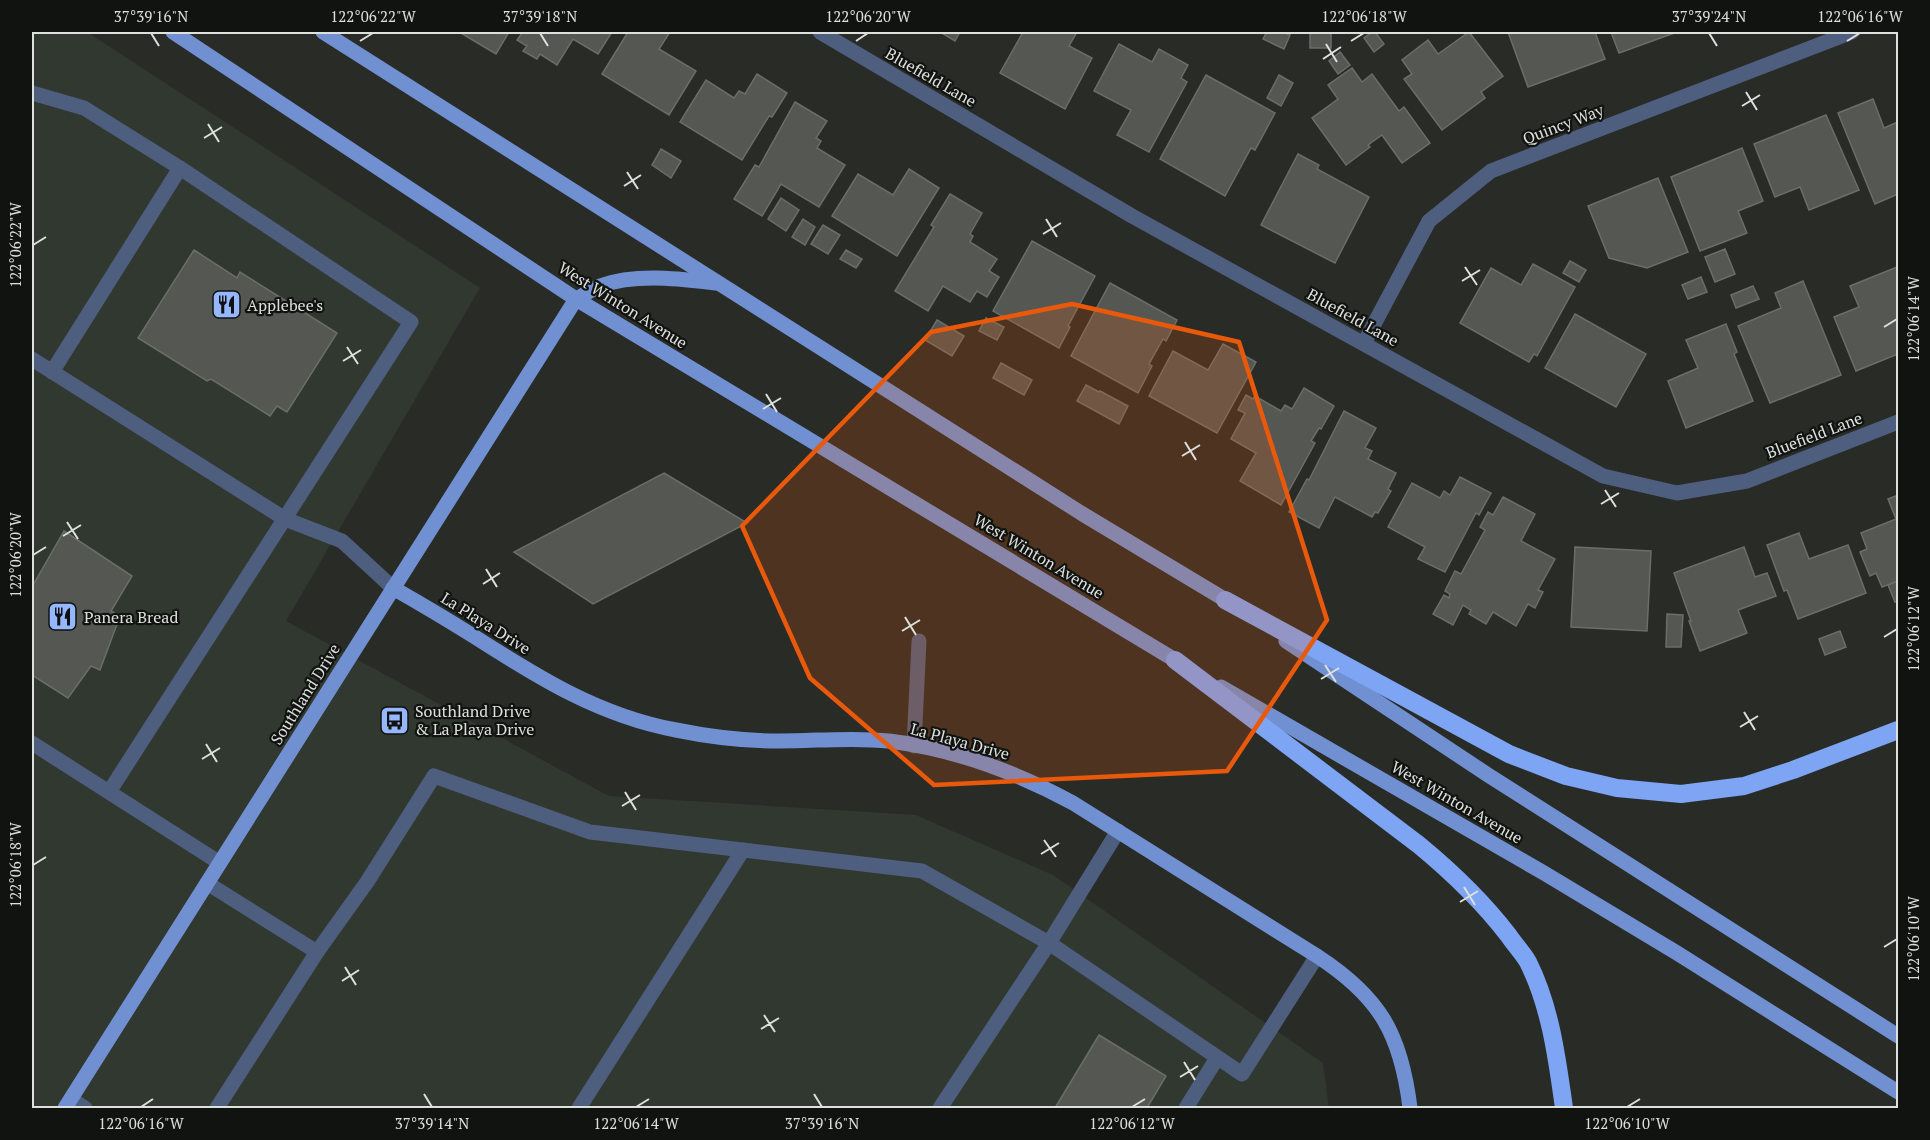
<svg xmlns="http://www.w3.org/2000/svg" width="1930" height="1140" font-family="'PT Serif',serif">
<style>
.built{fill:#31382f}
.building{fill:#545752;stroke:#6a6e69;stroke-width:1.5}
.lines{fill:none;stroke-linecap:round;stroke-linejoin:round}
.minor{stroke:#4e5e7e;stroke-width:15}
.major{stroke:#7190d2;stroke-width:15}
.highway{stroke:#7ea4f4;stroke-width:18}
.marked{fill:#e8590c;fill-opacity:0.2;stroke:#e8590c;stroke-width:4.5;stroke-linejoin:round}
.ticks{fill:none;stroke:#dde0dd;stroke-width:2}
.labels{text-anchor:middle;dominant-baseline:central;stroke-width:4.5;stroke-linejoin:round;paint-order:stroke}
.street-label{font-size:16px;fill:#dde0dd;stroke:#111311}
.poi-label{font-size:16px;fill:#dde0dd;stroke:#111311;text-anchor:start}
.neatline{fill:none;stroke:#dde0dd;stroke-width:2}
.ticks-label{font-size:15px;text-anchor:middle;fill:#dde0dd}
</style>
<rect width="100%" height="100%" fill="#282b26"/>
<!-- built -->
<path class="built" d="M 32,32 L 87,32 L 480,288 L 286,621 L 609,796 L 916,815 L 1053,875 L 1323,1063 L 1329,1108 L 32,1108 Z"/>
<!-- building -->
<g class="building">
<path d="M 459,32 L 509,32 L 496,54 Z"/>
<path d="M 523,32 L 612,32 L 598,54 L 573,39 L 557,65 L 540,54 L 537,59 L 523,51 L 527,46 L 517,40 Z"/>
<path d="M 628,32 L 670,32 L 659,49 L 696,71 L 669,115 L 602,74 Z"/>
<path d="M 940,32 L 960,32 L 955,41 Z"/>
<path d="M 1023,32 L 1077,32 L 1069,46 L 1092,58 L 1065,109 L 1000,73 Z"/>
<path d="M 1267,32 L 1282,32 L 1290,35 L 1284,49 L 1263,39 Z"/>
<rect x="1310" y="32" width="21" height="16"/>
<path d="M 1372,32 L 1375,32 L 1384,44 L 1374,52 L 1364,38 Z"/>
<path d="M 1469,32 L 1503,76 L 1481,92 L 1485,98 L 1442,130 L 1404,79 L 1412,74 L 1402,60 L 1428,40 L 1438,54 Z"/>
<path d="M 1508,32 L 1595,32 L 1605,59 L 1528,87 Z"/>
<path d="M 1611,32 L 1677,32 L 1619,53 Z"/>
<path d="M 1119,44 L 1152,62 L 1159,49 L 1188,65 L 1181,78 L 1187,82 L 1149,152 L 1117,135 L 1131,110 L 1094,91 Z"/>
<path d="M 1340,52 L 1350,65 L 1338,74 L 1329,61 Z"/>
<path d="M 1352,68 L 1362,82 L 1372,74 L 1399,111 L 1404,107 L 1430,143 L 1402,163 L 1382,135 L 1368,145 L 1370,147 L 1346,165 L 1312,118 L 1338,99 L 1328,85 Z"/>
<path d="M 757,74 L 787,93 L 772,117 L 769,116 L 742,160 L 680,122 L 706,80 L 734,98 L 739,91 L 745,94 Z"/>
<path d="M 1206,75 L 1275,113 L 1255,150 L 1251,148 L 1225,196 L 1160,159 Z"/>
<path d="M 1279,75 L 1293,83 L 1281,106 L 1267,98 Z"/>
<path d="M 1873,99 L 1884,128 L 1898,122 L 1898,194 L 1875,204 L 1838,113 Z"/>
<path d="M 795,102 L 827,121 L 816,138 L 821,141 L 817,148 L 845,165 L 819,207 L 781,184 L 762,216 L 734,199 L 755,165 L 759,167 Z"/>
<path d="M 1826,115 L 1859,190 L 1809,210 L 1800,187 L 1775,197 L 1754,144 Z"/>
<path d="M 1742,148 L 1763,201 L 1738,211 L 1747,233 L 1700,251 L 1671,177 Z"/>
<path d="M 661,149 L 681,161 L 671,178 L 652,165 Z"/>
<path d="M 1298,154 L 1319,165 L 1317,169 L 1369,197 L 1335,263 L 1261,225 Z"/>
<path d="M 909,169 L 939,188 L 897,256 L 832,216 L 858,174 L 893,195 Z"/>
<path d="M 1658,178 L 1688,252 L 1647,268 L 1609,258 L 1588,206 Z"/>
<path d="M 950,194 L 982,213 L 970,234 L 973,236 L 970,242 L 997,259 L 989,271 L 999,277 L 987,297 L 977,291 L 970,302 L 943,286 L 928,311 L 895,291 L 934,227 L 931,225 Z"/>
<path d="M 781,198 L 799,210 L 786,231 L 768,219 Z"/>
<path d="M 803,219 L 815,227 L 805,245 L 792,237 Z"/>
<path d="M 823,225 L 840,235 L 828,254 L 811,244 Z"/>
<path d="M 1032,241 L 1095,276 L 1068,326 L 1070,327 L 1059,348 L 993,311 Z"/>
<path d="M 1725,249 L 1735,274 L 1715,282 L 1705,257 Z"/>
<path d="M 194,250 L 237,278 L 240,272 L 337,333 L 287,412 L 277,406 L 270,416 L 211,379 L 207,381 L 138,338 Z"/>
<path d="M 846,250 L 862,259 L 856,268 L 840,259 Z"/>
<path d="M 1570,261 L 1586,270 L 1579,282 L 1563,273 Z"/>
<path d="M 1533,264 L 1575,287 L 1537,356 L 1534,354 L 1529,362 L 1460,323 L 1491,268 L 1521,285 Z"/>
<path d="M 1897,267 L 1898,272 L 1898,354 L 1856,371 L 1834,317 L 1859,307 L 1850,286 Z"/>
<path d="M 1701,277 L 1707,292 L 1688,299 L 1682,285 Z"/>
<path d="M 1803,281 L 1841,375 L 1770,403 L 1738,326 L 1781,308 L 1775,293 Z"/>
<path d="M 1110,283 L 1177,320 L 1166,341 L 1163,339 L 1149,364 L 1152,366 L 1138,393 L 1071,356 Z"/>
<path d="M 1753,286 L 1759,299 L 1736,308 L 1731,295 Z"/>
<path d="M 1575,314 L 1646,354 L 1616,407 L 1545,368 Z"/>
<path d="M 986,318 L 1004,327 L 997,340 L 979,331 Z"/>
<path d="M 937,320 L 964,336 L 952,356 L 925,340 Z"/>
<path d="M 1726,324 L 1737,352 L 1734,354 L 1753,401 L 1686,428 L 1668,381 L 1698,368 L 1686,340 Z"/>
<path d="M 1223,344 L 1256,362 L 1217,433 L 1149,396 L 1173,351 L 1208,370 Z"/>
<path d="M 1001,363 L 1032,380 L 1024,395 L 993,378 Z"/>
<path d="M 1086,385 L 1099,392 L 1100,391 L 1128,406 L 1119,424 L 1077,401 Z"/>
<path d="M 1304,388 L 1334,406 L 1321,429 L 1319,428 L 1311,441 L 1315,443 L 1281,505 L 1240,481 L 1256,453 L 1231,439 L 1245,413 L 1238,410 L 1246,395 L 1253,399 L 1255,396 L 1281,411 L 1285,405 L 1292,409 Z"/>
<path d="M 1344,411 L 1376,428 L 1365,448 L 1372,451 L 1368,459 L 1396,473 L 1388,489 L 1391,491 L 1378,513 L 1375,512 L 1372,517 L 1335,497 L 1319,528 L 1289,512 L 1307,479 L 1309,480 Z"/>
<path d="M 664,473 L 747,523 L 593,604 L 514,552 Z"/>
<path d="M 1460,477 L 1491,493 L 1479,515 L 1476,513 L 1445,572 L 1418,559 L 1425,547 L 1388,527 L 1412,483 L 1440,498 L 1444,491 L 1450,495 Z"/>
<path d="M 1898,495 L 1898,581 L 1882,587 L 1876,573 L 1870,576 L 1860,552 L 1867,549 L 1861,533 L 1896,519 L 1888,499 Z"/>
<path d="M 1503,497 L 1535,514 L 1521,541 L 1555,559 L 1538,590 L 1543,592 L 1535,608 L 1528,604 L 1516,626 L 1493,612 L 1486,624 L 1469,614 L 1471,610 L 1463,605 L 1453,625 L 1433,614 L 1444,595 L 1449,598 L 1450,594 L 1445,591 L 1455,571 L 1461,574 L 1485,530 L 1480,527 L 1488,512 L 1493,515 Z"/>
<path d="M 64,531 L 132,576 L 111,611 L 120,616 L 100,670 L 91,666 L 68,698 L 32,675 L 32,587 Z"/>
<path d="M 1799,533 L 1809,559 L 1848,545 L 1866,593 L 1798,619 L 1787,590 L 1784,591 L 1767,545 Z"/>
<path d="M 1575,547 L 1651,551 L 1647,631 L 1571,627 Z"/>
<path d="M 1744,547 L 1755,577 L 1767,573 L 1776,596 L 1738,610 L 1747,633 L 1700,651 L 1689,621 L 1691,621 L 1674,573 Z"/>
<path d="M 1898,581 L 1898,601 L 1895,602 L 1888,585 Z"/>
<path d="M 1667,614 L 1683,615 L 1681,647 L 1666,647 Z"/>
<path d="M 1840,631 L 1846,647 L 1825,655 L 1819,639 Z"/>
<path d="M 1099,1035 L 1166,1076 L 1147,1108 L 1055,1108 Z"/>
</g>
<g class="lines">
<!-- minor -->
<g class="minor">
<path d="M 820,32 L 1132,216 L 1603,476 L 1677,493 L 1747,481 L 1898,422"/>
<path d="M 32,93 L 84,108 L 180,168 L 411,322 L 109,792"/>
<path d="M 1364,343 L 1429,221 L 1491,171 L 1852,32"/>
<path d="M 32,359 L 285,519 L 342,541 L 393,588"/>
<path d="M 52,372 L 180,168"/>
<path d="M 32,743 L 220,863"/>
<path d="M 914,746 L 919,641"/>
<path d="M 207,883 L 317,952"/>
<path d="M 71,1099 L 85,1108"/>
<path d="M 217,1108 L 317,952 L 367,882 L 434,776 L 590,832 L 922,871 L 1049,943 L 1242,1074 L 1317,956"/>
<path d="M 579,1108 L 743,850"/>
<path d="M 940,1108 L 1049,943 L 1118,831"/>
<path d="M 1186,1108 L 1217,1058"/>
</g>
<!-- major -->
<g class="major">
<path d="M 173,32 L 576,299 L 1185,666"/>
<path d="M 323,32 L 1081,513 L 1234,605"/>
<path d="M 393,588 C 421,604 448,620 475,637 C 539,678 600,716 676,730 C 710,737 745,741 780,741 C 816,741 853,737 889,741 C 954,749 1016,772 1073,803 L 1317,956 C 1380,997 1401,1034 1410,1108"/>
<path d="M 1286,641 L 1488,775 L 1898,1036"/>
<path d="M 1221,687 L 1544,873 L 1677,953 L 1898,1092"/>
<path d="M 65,1108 L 576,299 C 584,295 592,289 600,286 C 636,273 680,279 716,283"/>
</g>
<!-- highway -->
<g class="highway">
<path d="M 1225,600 L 1509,754 L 1566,776 L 1617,788 L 1681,794 L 1744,786 L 1793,770 L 1898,730"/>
<path d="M 1175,660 L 1419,845 C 1453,873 1483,902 1509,936 C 1515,945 1523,953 1528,962 C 1551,1008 1557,1059 1564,1108"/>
</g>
</g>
<!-- marked area -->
<path class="marked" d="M 1072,304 L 1239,342 L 1327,620 L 1227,771 L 934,785 L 810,678 L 742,526 L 931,332 Z"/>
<!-- ticks -->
<path class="ticks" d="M 151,33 L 159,46M 540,33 L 548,46M 1709,33 L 1717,46M 360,41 L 373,33M 856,41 L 868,33M 1351,41 L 1364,33M 1847,41 L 1860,33M 1326,44 L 1337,62M 1323,59 L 1341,47M 1746,92 L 1757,110M 1742,106 L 1760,95M 208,124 L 219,142M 204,138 L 222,127M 627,172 L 638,189M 624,186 L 641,175M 1046,219 L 1057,237M 1043,234 L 1061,223M 33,245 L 46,237M 1465,267 L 1477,285M 1462,281 L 1480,270M 1884,327 L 1897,319M 347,347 L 358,364M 343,361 L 361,350M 766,394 L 777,412M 763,409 L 781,398M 1185,442 L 1196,460M 1182,456 L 1200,445M 1605,490 L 1616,507M 1601,504 L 1619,493M 67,522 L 78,539M 63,536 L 81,525M 33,555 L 46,547M 486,569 L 497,587M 483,584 L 500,573M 905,617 L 916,635M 902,631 L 920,620M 1884,637 L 1897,629M 1325,665 L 1336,682M 1321,679 L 1339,668M 1744,712 L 1755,730M 1740,727 L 1758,716M 206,744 L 217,762M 202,759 L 220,748M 625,792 L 636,810M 622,806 L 640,795M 1044,840 L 1056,857M 1041,854 L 1059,843M 33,865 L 46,857M 1464,887 L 1475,905M 1460,902 L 1478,891M 1884,947 L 1897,939M 345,967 L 356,985M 342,981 L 359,970M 764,1015 L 775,1032M 761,1029 L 779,1018M 1184,1062 L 1195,1080M 1180,1077 L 1198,1066M 424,1094 L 432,1107M 814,1094 L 822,1107M 141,1107 L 153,1099M 636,1107 L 649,1099M 1132,1107 L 1145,1099M 1627,1107 L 1640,1099"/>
<!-- icons -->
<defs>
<symbol id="restaurant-square" viewBox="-11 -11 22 22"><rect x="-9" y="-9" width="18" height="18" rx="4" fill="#95b7fd" stroke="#111311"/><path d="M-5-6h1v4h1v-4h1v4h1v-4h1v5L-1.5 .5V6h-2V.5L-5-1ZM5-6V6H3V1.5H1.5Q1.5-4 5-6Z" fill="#111"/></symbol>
<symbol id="bus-square" viewBox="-11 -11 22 22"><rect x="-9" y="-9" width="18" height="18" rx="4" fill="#95b7fd" stroke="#111311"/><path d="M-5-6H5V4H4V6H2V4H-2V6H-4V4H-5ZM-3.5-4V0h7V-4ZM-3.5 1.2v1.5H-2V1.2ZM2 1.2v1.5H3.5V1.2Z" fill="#111"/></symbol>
</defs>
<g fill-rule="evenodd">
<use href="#restaurant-square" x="210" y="288" width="33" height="33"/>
<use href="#restaurant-square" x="46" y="600" width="33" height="33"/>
<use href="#bus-square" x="378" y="704" width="33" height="33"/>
</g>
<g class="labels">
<!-- street labels -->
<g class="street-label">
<text transform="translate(931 77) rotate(30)">Bluefield Lane</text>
<text transform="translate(1563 124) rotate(-21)">Quincy Way</text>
<text transform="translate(623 305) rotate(32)">West Winton Avenue</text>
<text transform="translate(1353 317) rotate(29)">Bluefield Lane</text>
<text transform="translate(1814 435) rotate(-21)">Bluefield Lane</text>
<text transform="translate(1039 556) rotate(31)">West Winton Avenue</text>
<text transform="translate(486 623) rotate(32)">La Playa Drive</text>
<text transform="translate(305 694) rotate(-58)">Southland Drive</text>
<text transform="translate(960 741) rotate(15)">La Playa Drive</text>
<text transform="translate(1457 802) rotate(30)">West Winton Avenue</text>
</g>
<!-- poi labels -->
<g class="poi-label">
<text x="247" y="305">Applebee's</text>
<text x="84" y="617">Panera Bread</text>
<text x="415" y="711">Southland Drive<tspan x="415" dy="18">&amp; La Playa Drive</tspan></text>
</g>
</g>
<!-- border -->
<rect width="1930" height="1140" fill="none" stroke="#111311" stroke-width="66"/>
<rect x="33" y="33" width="1864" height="1074" class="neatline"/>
<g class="ticks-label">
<text x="151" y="22">37°39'16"N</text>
<text x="373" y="22">122°06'22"W</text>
<text x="540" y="22">37°39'18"N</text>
<text x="868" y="22">122°06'20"W</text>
<text x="1364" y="22">122°06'18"W</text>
<text x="1709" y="22">37°39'24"N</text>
<text x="1860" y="22">122°06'16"W</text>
<text transform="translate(16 245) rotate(-90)" y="5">122°06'22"W</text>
<text transform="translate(1914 319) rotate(-90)" y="5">122°06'14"W</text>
<text transform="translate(16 555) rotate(-90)" y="5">122°06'20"W</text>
<text transform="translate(1914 629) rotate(-90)" y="5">122°06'12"W</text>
<text transform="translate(16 865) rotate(-90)" y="5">122°06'18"W</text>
<text transform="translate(1914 939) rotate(-90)" y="5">122°06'10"W</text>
<text x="141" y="1129">122°06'16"W</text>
<text x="432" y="1129">37°39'14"N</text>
<text x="636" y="1129">122°06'14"W</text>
<text x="822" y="1129">37°39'16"N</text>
<text x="1132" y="1129">122°06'12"W</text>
<text x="1627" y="1129">122°06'10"W</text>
</g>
</svg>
